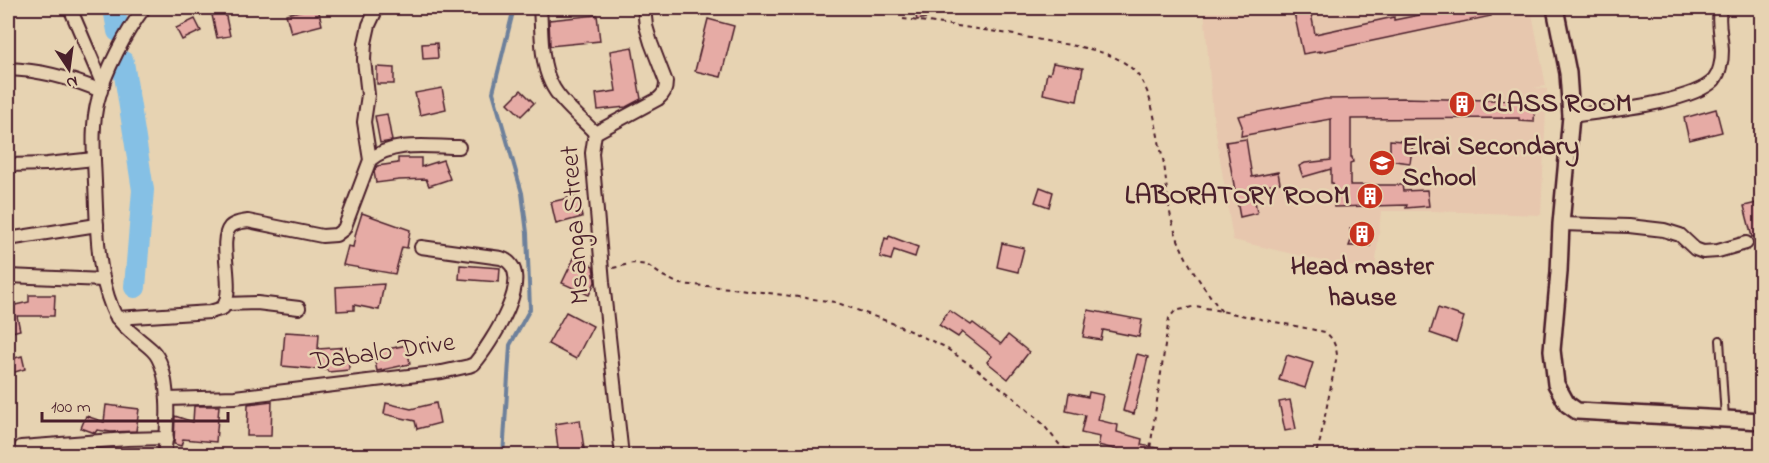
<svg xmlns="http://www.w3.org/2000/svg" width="1769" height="463" font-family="'Indie Flower',sans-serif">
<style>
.built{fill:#e7c7ae}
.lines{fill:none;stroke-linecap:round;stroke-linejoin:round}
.stream{stroke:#6d809b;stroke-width:4}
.river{stroke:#85c0e5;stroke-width:22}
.building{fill:#e6aba5;stroke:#4a1f2b;stroke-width:1.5}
.service-casing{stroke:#4a1f2b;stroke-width:10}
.minor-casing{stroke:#4a1f2b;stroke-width:16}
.tertiary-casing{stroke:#4a1f2b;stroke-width:20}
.path{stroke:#4a1f2b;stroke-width:2;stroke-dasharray:4.5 4.5;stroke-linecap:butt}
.service{stroke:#e7d3b2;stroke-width:6}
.minor{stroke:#e7d3b2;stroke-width:12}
.tertiary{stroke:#e7d3b2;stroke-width:15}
.labels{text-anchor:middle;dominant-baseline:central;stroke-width:5;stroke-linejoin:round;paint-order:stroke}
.poi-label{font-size:27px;font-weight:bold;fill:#4a1f2b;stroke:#e7d3b2;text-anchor:start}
.street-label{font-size:27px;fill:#4a1f2b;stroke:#e7d3b2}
</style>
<rect width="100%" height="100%" fill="#e7d3b2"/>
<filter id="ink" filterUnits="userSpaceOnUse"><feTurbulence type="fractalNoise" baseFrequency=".0167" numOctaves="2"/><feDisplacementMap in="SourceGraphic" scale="12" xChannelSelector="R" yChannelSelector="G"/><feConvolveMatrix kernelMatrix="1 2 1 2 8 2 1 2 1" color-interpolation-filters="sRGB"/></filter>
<g filter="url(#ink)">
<!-- built -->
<path class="built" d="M 1204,8 L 1531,8 L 1546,86 L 1534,88 L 1547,89 L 1541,215 L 1434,211 L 1381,211 L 1375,271 L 1318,260 L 1233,240 L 1213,115 Z"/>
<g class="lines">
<!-- stream -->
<path class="stream" d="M 503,456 L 510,345 L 530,309 L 527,233 L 522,193 L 493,92 L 514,8"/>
<!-- river -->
<g class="river">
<path d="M 114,8 L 118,31"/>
<path d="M 123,62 L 143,190 L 135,287"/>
</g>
</g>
<!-- building -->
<g class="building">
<path d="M 313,8 L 318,8 L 322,25 L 291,33 L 286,14 Z"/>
<path d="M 914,8 L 928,8 L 930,17 L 917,20 Z"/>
<path d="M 1293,8 L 1310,8 L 1315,34 L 1394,17 L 1394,20 L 1454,8 L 1489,8 L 1491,16 L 1320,52 L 1320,51 L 1303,54 Z"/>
<path d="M 225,12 L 230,36 L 217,38 L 212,15 Z"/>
<path d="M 597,15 L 600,41 L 550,46 L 549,20 Z"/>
<path d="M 195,19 L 201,31 L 182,40 L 176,28 Z"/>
<path d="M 708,19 L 734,26 L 721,77 L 695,71 Z"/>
<path d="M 437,43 L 438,58 L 423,59 L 422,44 Z"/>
<path d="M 632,47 L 641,99 L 626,107 L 598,110 L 596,94 L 616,91 L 610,51 Z"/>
<path d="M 1053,63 L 1083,68 L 1077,101 L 1043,94 L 1047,73 L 1050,74 Z"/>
<path d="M 377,67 L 394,68 L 394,84 L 377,84 Z"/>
<path d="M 442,88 L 446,109 L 420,115 L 415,93 Z"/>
<path d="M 521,90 L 534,103 L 521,116 L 508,103 Z"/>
<path d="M 1402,98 L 1535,101 L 1534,122 L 1519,121 L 1519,118 L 1351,119 L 1351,157 L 1352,157 L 1353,162 L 1350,163 L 1350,185 L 1402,185 L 1403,191 L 1427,190 L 1429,206 L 1406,208 L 1407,205 L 1334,207 L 1336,196 L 1333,183 L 1331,183 L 1331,169 L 1303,177 L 1299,166 L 1305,163 L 1331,160 L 1331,119 L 1241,136 L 1242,126 L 1238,116 L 1325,99 Z"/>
<path d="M 1716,109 L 1722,132 L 1689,140 L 1684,118 Z"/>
<path d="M 387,114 L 392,141 L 380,143 L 375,116 Z"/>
<path d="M 1246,139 L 1252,177 L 1278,172 L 1280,183 L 1253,189 L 1257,213 L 1240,217 L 1226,142 Z"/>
<path d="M 1390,140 L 1413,142 L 1410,163 L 1386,160 L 1390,150 Z"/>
<path d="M 398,158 L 421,158 L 421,167 L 443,160 L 450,179 L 429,186 L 426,179 L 399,180 L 376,183 L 374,172 L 377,166 L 398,163 Z"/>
<path d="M 1040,187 L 1053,192 L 1049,207 L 1035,202 Z"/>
<path d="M 577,196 L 582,217 L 556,224 L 551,202 Z"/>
<path d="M 1761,202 L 1761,235 L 1752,237 L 1744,206 Z"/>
<path d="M 362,213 L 410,230 L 407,248 L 402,247 L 395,274 L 343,265 L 348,246 L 353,247 L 356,232 Z"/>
<path d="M 1350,229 L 1371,230 L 1373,238 L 1370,246 L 1349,246 L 1352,238 Z"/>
<path d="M 889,236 L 918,247 L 915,257 L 894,250 L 891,260 L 880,257 L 885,238 L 888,239 Z"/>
<path d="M 1002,243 L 1024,248 L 1018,272 L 997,267 Z"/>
<path d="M 574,258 L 593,266 L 595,282 L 589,295 L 562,283 Z"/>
<path d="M 460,265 L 500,268 L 499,282 L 459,279 Z"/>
<path d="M 384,284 L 379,310 L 354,305 L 354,310 L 337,311 L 336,287 Z"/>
<path d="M 8,292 L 12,292 L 15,305 L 29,302 L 29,295 L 55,295 L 54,316 L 17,316 L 20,330 L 8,333 Z"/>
<path d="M 1438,308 L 1464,317 L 1456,342 L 1430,333 Z"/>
<path d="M 949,310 L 971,325 L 973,323 L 1001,344 L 1008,335 L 1029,352 L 1008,379 L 987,362 L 992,356 L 962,332 L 958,337 L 939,325 Z"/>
<path d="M 1088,310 L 1142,320 L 1139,337 L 1103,330 L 1101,340 L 1083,337 Z"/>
<path d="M 566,312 L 593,326 L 576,359 L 548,344 Z"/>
<path d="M 285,332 L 319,334 L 318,349 L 348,347 L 349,370 L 328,372 L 327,370 L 282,366 Z"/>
<path d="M 407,345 L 410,364 L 377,371 L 373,352 Z"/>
<path d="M 1137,354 L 1148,357 L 1134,414 L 1123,411 Z"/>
<path d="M 1287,355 L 1313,363 L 1305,388 L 1279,380 Z"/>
<path d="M 22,356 L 25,369 L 8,374 L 8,360 Z"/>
<path d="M 1089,392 L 1103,395 L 1098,420 L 1118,425 L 1117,432 L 1142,439 L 1141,445 L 1168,450 L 1168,456 L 1125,456 L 1126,452 L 1098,445 L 1100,437 L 1081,433 L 1085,415 L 1066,411 L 1069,393 L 1088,397 Z"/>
<path d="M 1290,400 L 1296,429 L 1285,431 L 1279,402 Z"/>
<path d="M 272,401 L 271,436 L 247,436 L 248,404 Z"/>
<path d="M 386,403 L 411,409 L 436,403 L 440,423 L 417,429 L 415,421 L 384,414 Z"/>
<path d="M 106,405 L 139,409 L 136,431 L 111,432 L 97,430 L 95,433 L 81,428 L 86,416 L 104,422 Z"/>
<path d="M 194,406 L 219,406 L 216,442 L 183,439 L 181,446 L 174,444 L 175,416 L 193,422 Z"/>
<path d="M 580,420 L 585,456 L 559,456 L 555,424 Z"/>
</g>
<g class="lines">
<defs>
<path id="service" d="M 1720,340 L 1725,418"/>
<g id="minor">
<path d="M 70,8 L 103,85"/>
<path d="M 144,8 C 126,32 105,71 98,100 C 91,126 94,156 95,182 C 97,223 96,269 112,308 C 119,326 138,337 152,350 C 172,369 168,430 164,456"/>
<path d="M 540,8 C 542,32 540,61 551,83 C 559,101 582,119 595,133"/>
<path d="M 8,69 C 40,70 71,78 101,91"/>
<path d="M 1571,116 C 1604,111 1692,103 1714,80 C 1717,76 1719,72 1720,67 C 1726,47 1716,27 1720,8"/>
<path d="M 595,133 L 592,153 L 603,282 L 622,456"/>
<path d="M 595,133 L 658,99 C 664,94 666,90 666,82 L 651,43 L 646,26 L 644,8"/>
<path d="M 370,160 C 393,140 431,147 459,147"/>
<path d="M 8,165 L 47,164 L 94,159"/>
<path d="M 1561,224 L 1629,226 L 1664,230 L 1680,235 L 1695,249 L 1703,252 L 1718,251 L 1746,243"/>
<path d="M 8,239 L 97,225"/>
<path d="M 8,276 L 104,280"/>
<path d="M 225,304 L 257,303 L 299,308"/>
<path d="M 117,318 L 210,312 L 223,308 C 236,287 217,242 230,227 C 235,222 242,222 248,221 L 322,236 L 336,235 L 344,229 L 370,160 L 364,122 L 368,95 L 364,60 L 365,43 L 369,25 L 377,8"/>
<path d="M 167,399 L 235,397 L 442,372 L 469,366 L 474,364 C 489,346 540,271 501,258 L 421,247"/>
<path d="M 21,447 L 127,439 L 167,438"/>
</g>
<path id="tertiary" d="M 1555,8 L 1568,73 L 1571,116 L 1561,224 L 1559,272 L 1552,350 L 1556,384 L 1567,404 L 1577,411 L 1762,421"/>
</defs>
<!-- service casing -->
<use href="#service" class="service-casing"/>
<!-- minor casing -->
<use href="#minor" class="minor-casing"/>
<!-- tertiary casing -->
<use href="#tertiary" class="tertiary-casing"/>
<!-- path -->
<g class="path">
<path d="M 903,19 C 953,25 1002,32 1051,42 C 1076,46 1108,50 1129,66 C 1150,83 1153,112 1158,136 C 1160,148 1164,160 1165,172 C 1167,190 1168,208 1173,225 C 1183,259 1201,284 1222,312"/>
<path d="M 613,268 L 633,263 L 647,265 L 663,276 L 679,284 L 732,288 L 835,302 L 892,323 L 943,346 L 978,370 L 1013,397 L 1042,423 L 1059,444 L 1076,456"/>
<path d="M 1149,456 L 1169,318 L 1175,311 L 1196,306 L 1325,332 C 1333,338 1336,346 1337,355 L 1320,441 L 1315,456"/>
</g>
<!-- service -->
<use href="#service" class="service"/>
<!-- minor -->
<use href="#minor" class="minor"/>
<!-- tertiary -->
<use href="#tertiary" class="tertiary"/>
</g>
</g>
<!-- icons -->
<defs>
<symbol id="building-disc" viewBox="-11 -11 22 22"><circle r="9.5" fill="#c8321e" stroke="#e7d3b2"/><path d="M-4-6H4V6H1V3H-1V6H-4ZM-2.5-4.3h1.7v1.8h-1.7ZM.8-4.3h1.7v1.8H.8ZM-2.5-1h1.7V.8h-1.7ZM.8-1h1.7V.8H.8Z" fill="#fff"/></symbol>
<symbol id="school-disc" viewBox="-11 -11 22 22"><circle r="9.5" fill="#c8321e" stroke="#e7d3b2"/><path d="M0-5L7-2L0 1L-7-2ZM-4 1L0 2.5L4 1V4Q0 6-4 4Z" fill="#fff"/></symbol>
</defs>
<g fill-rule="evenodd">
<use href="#building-disc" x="1447" y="89" width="30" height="30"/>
<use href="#school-disc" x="1367" y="148" width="30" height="30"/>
<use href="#building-disc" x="1355" y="181" width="30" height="30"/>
<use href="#building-disc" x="1347" y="219" width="30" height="30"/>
</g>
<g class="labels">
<!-- poi labels -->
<g class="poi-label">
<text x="1482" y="104">CLASS ROOM</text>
<text x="1402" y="147">Elrai Secondary<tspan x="1402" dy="31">School</tspan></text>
<text x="1350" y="196" text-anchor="end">LABORATORY ROOM</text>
<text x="1362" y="267" text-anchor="middle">Head master<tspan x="1362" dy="31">hause</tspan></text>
</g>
<!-- street labels -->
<g class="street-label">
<text transform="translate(576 225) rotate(-94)">Msanga Street</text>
<text transform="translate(383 353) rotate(-8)">Dabalo Drive</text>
</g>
</g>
<!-- margin -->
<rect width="1769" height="463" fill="none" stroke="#e7d3b2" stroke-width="30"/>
<rect x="15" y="15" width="1739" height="433" fill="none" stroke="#4a1f2b" stroke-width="2" filter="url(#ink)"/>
<!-- north arrow -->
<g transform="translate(69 69) rotate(167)" stroke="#e7d3b2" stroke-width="4.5" paint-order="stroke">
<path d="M0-4.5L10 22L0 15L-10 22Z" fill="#4a1f2b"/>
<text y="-9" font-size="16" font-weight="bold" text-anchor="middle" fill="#4a1f2b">N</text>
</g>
<!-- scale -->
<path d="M42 412v9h186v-9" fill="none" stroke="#4a1f2b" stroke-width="3"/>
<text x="51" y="412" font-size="18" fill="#4a1f2b" stroke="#e7d3b2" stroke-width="4.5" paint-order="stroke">100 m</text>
</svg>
